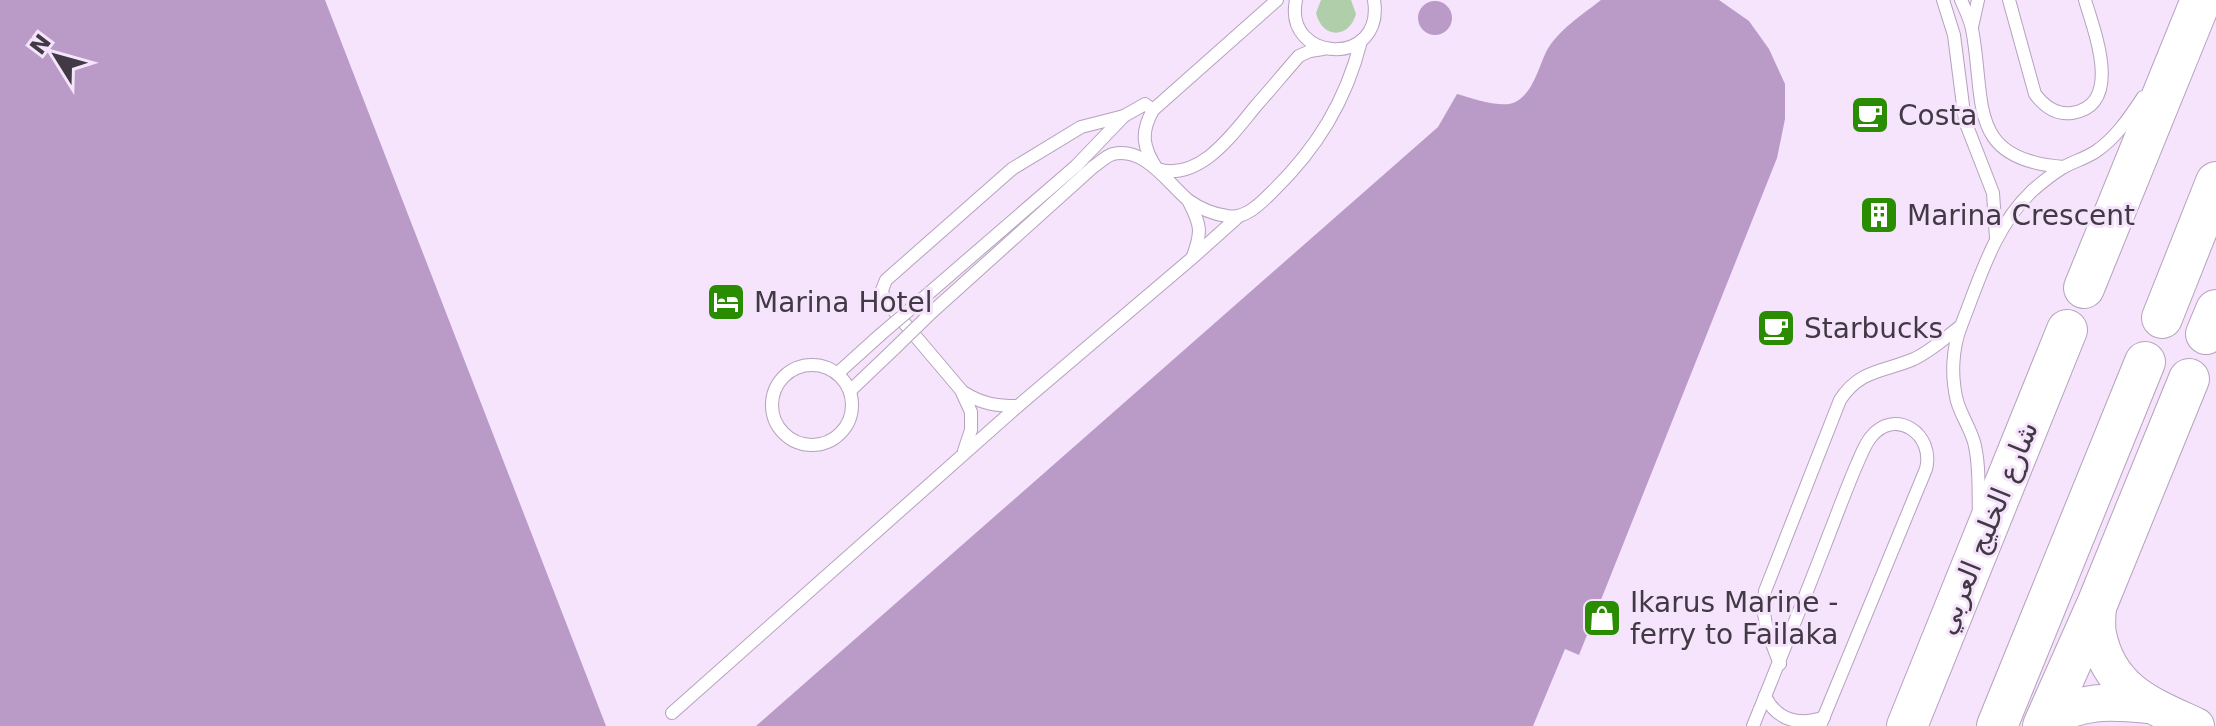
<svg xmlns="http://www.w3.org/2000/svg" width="2216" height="726" font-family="'DejaVu Sans',Vazirmatn,sans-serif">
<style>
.green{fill:#b1ceaa}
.water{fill:#ba9bc8}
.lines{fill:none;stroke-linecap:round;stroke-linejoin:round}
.lane-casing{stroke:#b5a2bd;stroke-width:14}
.secondary-casing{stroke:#b5a2bd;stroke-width:38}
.primary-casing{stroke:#b5a2bd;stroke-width:42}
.lane{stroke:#fff;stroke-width:12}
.secondary{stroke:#fff;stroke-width:36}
.primary{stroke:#fff;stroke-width:40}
.lane-bridge-casing{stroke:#b5a2bd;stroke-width:14;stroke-linecap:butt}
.lane-bridge{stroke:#fff;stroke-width:12}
.labels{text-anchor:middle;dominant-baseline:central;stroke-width:6;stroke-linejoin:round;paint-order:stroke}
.poi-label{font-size:28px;fill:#413944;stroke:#f5e4fc;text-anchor:start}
.street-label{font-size:28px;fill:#413944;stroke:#f5e4fc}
</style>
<rect width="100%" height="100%" fill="#f5e4fc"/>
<!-- green -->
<path class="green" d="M 1321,0 L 1351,0 L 1356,14 C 1349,39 1322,39 1316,13 Z"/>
<!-- water -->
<g class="water">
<path d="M 0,0 L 325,0 L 606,726 L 0,726 Z"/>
<path d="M 1601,0 L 1719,0 L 1749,21 L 1769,49 L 1785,84 L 1785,119 L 1777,158 L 1579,655 L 1565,649 L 1533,726 L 756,726 L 1438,127 L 1457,94 C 1471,98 1500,108 1513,103 C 1532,96 1538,69 1546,52 C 1558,30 1582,15 1601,0 Z"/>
<circle cx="1435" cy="18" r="17"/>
</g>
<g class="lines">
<defs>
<g id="lane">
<path d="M 1277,0 L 1153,110 C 1140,133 1143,148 1157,169 C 1199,182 1232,135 1255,107 C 1270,90 1284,73 1299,56 L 1310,51 L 1323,49"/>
<path d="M 1296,0 C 1283,63 1385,68 1374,0"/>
<path d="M 1943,0 L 1954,35 L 1965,121 L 1993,193 L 1996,238"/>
<path d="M 1961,0 C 1965,9 1970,19 1972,29 C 1986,101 1965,160 2064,167"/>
<path d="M 2009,0 L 2035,94 C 2044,106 2056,115 2072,113 C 2124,105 2094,31 2085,0"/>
<path d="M 1972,27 L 1978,0"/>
<path d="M 1189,202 C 1201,225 1202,232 1193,256"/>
<path d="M 921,300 L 1076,166 L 1124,116 L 1145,104 L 1153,110"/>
<path d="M 932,312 L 1093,167 C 1099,163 1106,156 1113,154 C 1145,147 1167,182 1188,200 C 1199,208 1213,214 1227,216 C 1245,220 1261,203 1273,191 C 1317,148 1346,101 1361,41"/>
<circle cx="812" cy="405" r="40"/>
<path d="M 838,373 L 880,335"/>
<path d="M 851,390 L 894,349"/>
<path d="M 963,392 C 982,404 996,406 1018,406"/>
<path d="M 964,451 L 971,430 L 971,412 L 961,390 L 884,299 L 882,290 L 886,280 L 1012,169 L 1081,127 L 1124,116"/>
<path d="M 1979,512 C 1978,489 1980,464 1974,442 C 1970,428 1961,415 1957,401 C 1951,377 1952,349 1961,326 C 1980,278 1994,227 2032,191 C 2041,183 2051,175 2062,168 C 2072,162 2084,159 2095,152 C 2116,138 2129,118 2143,97"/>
<path d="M 1780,664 C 1770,639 1760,618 1765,591 L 1840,400 C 1860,369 1884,372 1914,359 C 1931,351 1946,337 1961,326"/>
<path d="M 1765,696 C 1777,721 1800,726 1824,717"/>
<path d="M 672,713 L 1018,406 L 1191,259 L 1239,216"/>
<path d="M 1753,726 C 1779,662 1805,597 1830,532 C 1839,509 1847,487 1857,464 C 1861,455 1865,444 1871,437 C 1895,407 1935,434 1926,469 L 1820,726"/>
</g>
<g id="secondary">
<path d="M 2098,602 C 2098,612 2096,624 2098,634 C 2109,690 2150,705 2196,726"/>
<path d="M 2045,720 C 2084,700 2106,701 2149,705"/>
</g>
<g id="primary">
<path d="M 2084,288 L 2201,0"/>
<path d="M 2162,318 L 2216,182"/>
<path d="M 2206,334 L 2216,310"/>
<path d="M 1907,726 L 2067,330"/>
<path d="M 1997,726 L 2145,362"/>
<path d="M 2043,726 L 2098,602 L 2189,379"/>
</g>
</defs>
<!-- lane casing -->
<use href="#lane" class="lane-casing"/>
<!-- secondary casing -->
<use href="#secondary" class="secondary-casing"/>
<!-- primary casing -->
<use href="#primary" class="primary-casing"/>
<!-- lane -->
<use href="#lane" class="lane"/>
<!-- secondary -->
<use href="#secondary" class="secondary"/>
<!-- primary -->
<use href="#primary" class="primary"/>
<defs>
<g id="lane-bridge">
<path d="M 880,335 L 921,300"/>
<path d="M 894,349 L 932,312"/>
</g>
</defs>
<!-- lane-bridge casing -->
<use href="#lane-bridge" class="lane-bridge-casing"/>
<!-- lane-bridge -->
<use href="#lane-bridge" class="lane-bridge"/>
</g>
<!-- icons -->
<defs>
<symbol id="cafe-square" viewBox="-11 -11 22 22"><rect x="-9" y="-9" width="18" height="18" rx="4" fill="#2a8c01" stroke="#f5e4fc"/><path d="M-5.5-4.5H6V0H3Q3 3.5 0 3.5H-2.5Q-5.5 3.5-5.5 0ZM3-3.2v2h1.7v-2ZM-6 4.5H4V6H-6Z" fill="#fff"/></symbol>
<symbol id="building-square" viewBox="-11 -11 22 22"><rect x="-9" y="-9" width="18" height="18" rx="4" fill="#2a8c01" stroke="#f5e4fc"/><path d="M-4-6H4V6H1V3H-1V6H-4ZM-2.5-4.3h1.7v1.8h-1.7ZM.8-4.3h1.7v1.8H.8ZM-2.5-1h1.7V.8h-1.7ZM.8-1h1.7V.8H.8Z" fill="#fff"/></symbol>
<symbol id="hotel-square" viewBox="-11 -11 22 22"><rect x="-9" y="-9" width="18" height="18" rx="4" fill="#2a8c01" stroke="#f5e4fc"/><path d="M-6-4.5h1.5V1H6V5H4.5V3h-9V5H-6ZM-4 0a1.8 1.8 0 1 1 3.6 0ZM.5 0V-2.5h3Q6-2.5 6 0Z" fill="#fff"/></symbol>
<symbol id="shop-square" viewBox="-11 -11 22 22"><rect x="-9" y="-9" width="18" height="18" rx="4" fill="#2a8c01" stroke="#f5e4fc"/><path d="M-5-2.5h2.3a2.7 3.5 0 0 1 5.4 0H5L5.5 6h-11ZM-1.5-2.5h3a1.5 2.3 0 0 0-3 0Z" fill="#fff"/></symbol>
</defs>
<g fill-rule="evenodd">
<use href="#cafe-square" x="1848" y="93" width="44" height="44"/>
<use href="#building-square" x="1857" y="193" width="44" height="44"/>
<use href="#hotel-square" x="704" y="280" width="44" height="44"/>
<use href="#cafe-square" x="1754" y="306" width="44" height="44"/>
<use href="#shop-square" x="1580" y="596" width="44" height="44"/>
</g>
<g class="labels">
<!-- poi labels -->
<g class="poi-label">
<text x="1898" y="115">Costa</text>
<text x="1907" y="215">Marina Crescent</text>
<text x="754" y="302">Marina Hotel</text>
<text x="1804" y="328">Starbucks</text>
<text x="1630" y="602">Ikarus Marine -<tspan x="1630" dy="32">ferry to Failaka</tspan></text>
</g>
<!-- street labels -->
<g class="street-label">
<text transform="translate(1987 528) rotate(-68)">شارع الخليج العربي</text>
</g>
</g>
<!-- north arrow -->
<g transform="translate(56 56) rotate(307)" stroke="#f5e4fc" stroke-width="6" paint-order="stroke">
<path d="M0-6L14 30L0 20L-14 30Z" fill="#413944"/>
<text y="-12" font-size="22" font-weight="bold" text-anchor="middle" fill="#413944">N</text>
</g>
</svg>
